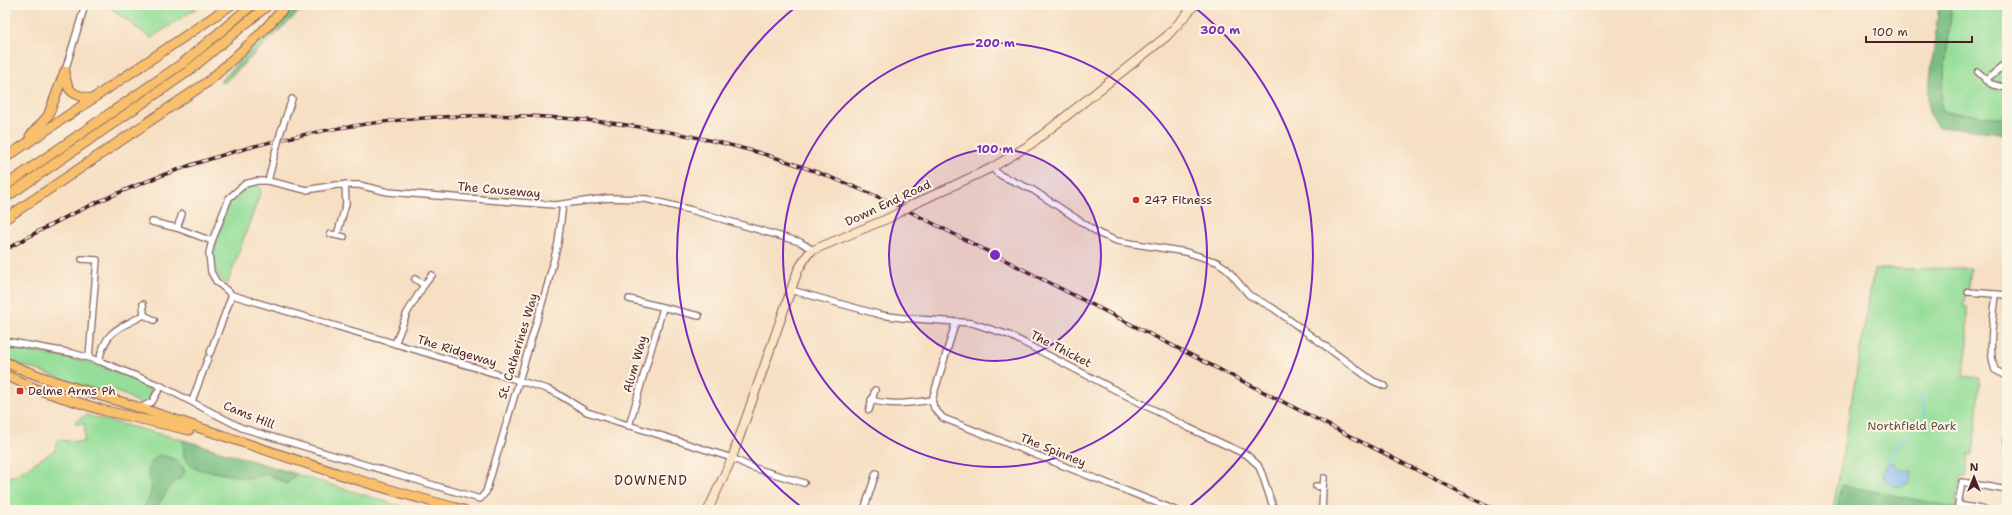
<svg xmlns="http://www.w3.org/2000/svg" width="2012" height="515" font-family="'Shantell Sans',sans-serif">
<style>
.green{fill:#95de99;stroke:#707e62}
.forest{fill:#78bd81;stroke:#616e56}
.water{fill:#85baf4;stroke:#686c90}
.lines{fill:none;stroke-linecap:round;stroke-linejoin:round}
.stream{stroke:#85baf4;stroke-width:2}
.street-casing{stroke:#866260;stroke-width:8}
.secondary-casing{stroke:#866260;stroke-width:10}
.primary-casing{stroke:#866260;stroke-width:11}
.street{stroke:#fff;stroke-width:5.5}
.secondary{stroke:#fce5c4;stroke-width:8}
.primary{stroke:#f8bf6c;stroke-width:9}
.rail-casing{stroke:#4a1f2b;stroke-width:3.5}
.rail{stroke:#fcf5e5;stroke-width:2;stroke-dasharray:6;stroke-linecap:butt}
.street-bridge-casing{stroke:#866260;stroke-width:8;stroke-linecap:butt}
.secondary-bridge-casing{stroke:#866260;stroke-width:10;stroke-linecap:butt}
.street-bridge{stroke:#fff;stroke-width:5.5}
.secondary-bridge{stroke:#fce5c4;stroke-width:8}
.ring{fill:none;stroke:#7b2cbf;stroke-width:2}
.poi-dot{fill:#c8321e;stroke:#fcf5e5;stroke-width:1.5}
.labels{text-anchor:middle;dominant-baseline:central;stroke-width:4;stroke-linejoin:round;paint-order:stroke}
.street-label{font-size:12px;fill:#4a1f2b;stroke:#fcf5e5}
.poi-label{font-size:12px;fill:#4a1f2b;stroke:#fcf5e5;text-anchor:start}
.park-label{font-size:12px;fill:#5d4f46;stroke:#fcf5e5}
.neighbourhood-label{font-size:13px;letter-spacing:1px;fill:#4a1f2b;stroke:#fcf5e5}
.centre{fill:#7b2cbf;stroke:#fcf5e5;stroke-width:2}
.ring-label{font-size:12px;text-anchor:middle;font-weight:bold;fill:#7b2cbf;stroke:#fcf5e5;stroke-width:4;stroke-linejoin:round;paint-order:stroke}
</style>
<rect width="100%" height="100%" fill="#fcf5e5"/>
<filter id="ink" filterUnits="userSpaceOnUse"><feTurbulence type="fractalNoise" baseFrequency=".025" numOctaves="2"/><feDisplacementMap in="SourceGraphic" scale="8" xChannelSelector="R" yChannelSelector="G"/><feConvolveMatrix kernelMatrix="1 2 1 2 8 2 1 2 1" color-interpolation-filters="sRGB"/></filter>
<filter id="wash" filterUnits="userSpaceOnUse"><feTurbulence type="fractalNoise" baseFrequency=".012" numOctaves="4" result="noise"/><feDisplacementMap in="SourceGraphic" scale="16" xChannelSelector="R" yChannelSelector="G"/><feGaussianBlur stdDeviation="0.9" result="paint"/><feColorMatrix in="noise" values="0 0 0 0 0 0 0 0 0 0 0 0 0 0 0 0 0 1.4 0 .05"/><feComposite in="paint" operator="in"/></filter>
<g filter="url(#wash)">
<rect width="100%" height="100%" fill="#f6dfc3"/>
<!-- green -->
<g class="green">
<path d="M 106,5 L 201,5 L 151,38 Z"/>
<path d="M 1952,5 L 2007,5 L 2007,118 L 1943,112 L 1941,104 Z"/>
<path d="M 253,185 L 259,186 L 261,191 L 227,285 C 221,279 216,273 214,264 C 212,255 225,205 232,198 C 237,193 245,188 253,185 Z"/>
<path d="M 1971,268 L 1968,292 L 1963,306 L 1967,307 L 1967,349 L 1963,376 L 1980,378 L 1973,455 L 1969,454 L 1966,477 L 1961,476 L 1955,508 L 1963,510 L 1833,510 L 1874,269 Z"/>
<path d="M 5,347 L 85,361 L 146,383 L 150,387 C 152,395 149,401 141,404 L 125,395 L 111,390 L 99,391 L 16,363 L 5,358 Z"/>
<path d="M 86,415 L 183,440 L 414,510 L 5,510 L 5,476 L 14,476 L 55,450 L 57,440 L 84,442 L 85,424 L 75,424 L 76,421 Z"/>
</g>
<!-- forest -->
<g class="forest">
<path d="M 293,5 L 306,5 L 224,83 L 220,81 Z"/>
<path d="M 1939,5 L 1952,5 L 1941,104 L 1943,112 L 2007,118 L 2007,136 L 1995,132 L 1937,127 L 1929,114 L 1928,96 Z"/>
<path d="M 183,440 L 296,474 L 287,484 L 268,474 L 247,478 L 196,469 L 189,464 L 184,456 Z"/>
<path d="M 159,455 C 169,456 182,461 185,472 C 182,478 176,480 172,485 C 163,495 161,507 147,510 L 145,506 C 146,502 151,496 151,492 C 153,476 140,469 159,455 Z"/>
<path d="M 1842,485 L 1969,510 L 1837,510 Z"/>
</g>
<!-- water -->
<path class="water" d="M 1889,462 L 1896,465 L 1900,470 L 1912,471 L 1912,475 L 1908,483 C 1890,494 1876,477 1889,462 Z"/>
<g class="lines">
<!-- stream -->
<g class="stream">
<path d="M 1917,428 C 1934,419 1920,407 1921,394"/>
<path d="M 1889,462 C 1888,451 1899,442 1907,437 L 1907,435"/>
</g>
</g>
</g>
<g filter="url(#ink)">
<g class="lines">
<defs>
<g id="street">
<path d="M 65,71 L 85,5"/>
<path d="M 1978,72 L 1991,84 L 2007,88"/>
<path d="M 1985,80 L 2007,63"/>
<path d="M 281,131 L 292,99"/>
<path d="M 993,167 L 996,172 L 1002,176 L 1033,190 L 1100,234 L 1117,241 L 1186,252 L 1217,262 L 1226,268 L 1249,295 L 1273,308 L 1373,381 L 1385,386"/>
<path d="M 268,181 L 275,153"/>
<path d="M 152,222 L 177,228 L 212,241"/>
<path d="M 177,228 L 182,214"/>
<path d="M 330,234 L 344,237"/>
<path d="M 337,235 L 346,204 L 345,184"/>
<path d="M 82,259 L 97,260 L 89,357"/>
<path d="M 424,285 L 432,275"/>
<path d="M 791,290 L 881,315 L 903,318 L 972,323 L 1009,335 L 1189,428 L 1247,455 L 1258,465 L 1262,474 L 1274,510"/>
<path d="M 1968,292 L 2007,295"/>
<path d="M 1996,294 C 1994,317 1987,348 1995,370 L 2007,376"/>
<path d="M 629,299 L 699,316"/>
<path d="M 143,304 L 144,315"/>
<path d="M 5,341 L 72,353 L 99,361 L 161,386 L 242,428 L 480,499 L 486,492 L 548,283 L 558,243 L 563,204"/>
<path d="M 395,344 L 407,313 L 424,285 L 415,279"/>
<path d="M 210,353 L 232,295"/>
<path d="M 99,361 C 106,329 118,329 144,315 L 154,320"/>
<path d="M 2007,395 L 2007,442"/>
<path d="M 871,400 C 892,406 911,403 932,400 L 934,408 L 943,418 L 1175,510"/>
<path d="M 932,400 L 956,321"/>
<path d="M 192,401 L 208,358"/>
<path d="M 140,408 L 152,402 L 161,386"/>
<path d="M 869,410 L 875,390"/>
<path d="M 629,426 L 663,308"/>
<path d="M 804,483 L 751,467 L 732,458 L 587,412 L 556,393 L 547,389 L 232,295 L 216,281 L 211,272 L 209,253 L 212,241 L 229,198 L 245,184 L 257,181 L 268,181 L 306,190 L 337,185 L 359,185 L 388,192 L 555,205 L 608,198 L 646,199 L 691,210 L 800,242 L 813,250"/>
<path d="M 1316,486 L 1323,487 L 1322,510"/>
<path d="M 1323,487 L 1324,478"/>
<path d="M 864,510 L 876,473"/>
<path d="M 1986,510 L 1958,505 L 1962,482 L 2007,490"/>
</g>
<g id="secondary">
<path d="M 912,205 L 993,167 L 1031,144 L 1167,36 L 1195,5"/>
<path d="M 708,510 L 732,458 L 798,270 L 808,254 L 813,250 L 889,218"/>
</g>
<g id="primary">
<path d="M 65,72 C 66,93 74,95 92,99"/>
<path d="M 30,136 L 48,116 L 65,71"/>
<path d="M 5,158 L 231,5"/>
<path d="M 5,186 L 183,63 L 252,5"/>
<path d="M 5,198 L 186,73 L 268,5"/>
<path d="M 5,219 L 209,81 L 260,34 L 287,5"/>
<path d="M 5,362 C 48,382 95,393 140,408 C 247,443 354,482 464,510"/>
<path d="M 5,375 L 39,390 L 102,410 L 189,430"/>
</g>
</defs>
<!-- street casing -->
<use href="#street" class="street-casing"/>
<!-- secondary casing -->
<use href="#secondary" class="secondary-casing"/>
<!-- primary casing -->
<use href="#primary" class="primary-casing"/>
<!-- street -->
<use href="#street" class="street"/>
<!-- secondary -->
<use href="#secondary" class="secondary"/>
<!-- primary -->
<use href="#primary" class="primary"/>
<defs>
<path id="rail" d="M 5,250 C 237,115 494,81 753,151 C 801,164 847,184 893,203 L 1495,510"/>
</defs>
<!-- rail casing -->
<use href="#rail" class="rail-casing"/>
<!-- rail -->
<use href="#rail" class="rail"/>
<defs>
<path id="street-bridge" d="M 275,153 L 281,131"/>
<path id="secondary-bridge" d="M 889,218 L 912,205"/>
</defs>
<!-- street-bridge casing -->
<use href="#street-bridge" class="street-bridge-casing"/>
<!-- secondary-bridge casing -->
<use href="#secondary-bridge" class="secondary-bridge-casing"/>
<!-- street-bridge -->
<use href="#street-bridge" class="street-bridge"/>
<!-- secondary-bridge -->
<use href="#secondary-bridge" class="secondary-bridge"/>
</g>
</g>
<!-- distance rings -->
<circle cx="995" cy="255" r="106" fill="#7b2cbf" fill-opacity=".12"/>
<g class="ring">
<circle cx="995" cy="255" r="106"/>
<circle cx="995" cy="255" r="212"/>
<path d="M804 509A318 318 0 0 1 797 6M1193 6A318 318 0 0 1 1186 509"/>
</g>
<!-- markers -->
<g class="poi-dot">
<circle cx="1136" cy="200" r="4"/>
<rect x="16" y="387" width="8" height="8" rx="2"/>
</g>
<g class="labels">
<!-- street labels -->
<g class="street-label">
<text transform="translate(499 190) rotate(5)">The Causeway</text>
<text transform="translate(888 203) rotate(-25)">Down End Road</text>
<text transform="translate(518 346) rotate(-73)">St. Catherines Way</text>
<text transform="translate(1061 349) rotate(27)">The Thicket</text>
<text transform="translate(457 351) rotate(17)">The Ridgeway</text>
<text transform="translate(635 364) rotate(-74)">Alum Way</text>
<text transform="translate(249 415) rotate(22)">Cams Hill</text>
<text transform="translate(1053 450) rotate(22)">The Spinney</text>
</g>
<!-- poi labels -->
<g class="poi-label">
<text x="1144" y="200">247 Fitness</text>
<text x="28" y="391">Delme Arms Ph</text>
</g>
<!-- park labels -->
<g class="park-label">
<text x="1912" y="426">Northfield Park</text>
</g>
<!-- neighbourhood labels -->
<g class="neighbourhood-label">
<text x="651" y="480">DOWNEND</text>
</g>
</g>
<circle cx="995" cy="255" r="6" class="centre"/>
<g class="ring-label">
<text x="1220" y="34">300 m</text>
<text x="995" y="47">200 m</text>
<text x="995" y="153">100 m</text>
</g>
<!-- margin -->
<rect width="2012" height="515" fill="none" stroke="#fcf5e5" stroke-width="20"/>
<!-- north arrow -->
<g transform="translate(1974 477)" stroke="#fcf5e5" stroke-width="3" paint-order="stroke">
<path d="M0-3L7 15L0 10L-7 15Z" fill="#4a1f2b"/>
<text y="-6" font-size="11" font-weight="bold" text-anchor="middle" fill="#4a1f2b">N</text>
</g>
<!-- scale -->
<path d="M1866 36v6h106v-6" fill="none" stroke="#4a1f2b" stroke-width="2"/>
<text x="1872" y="36" font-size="12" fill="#4a1f2b" stroke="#fcf5e5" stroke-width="3" paint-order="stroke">100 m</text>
</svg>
